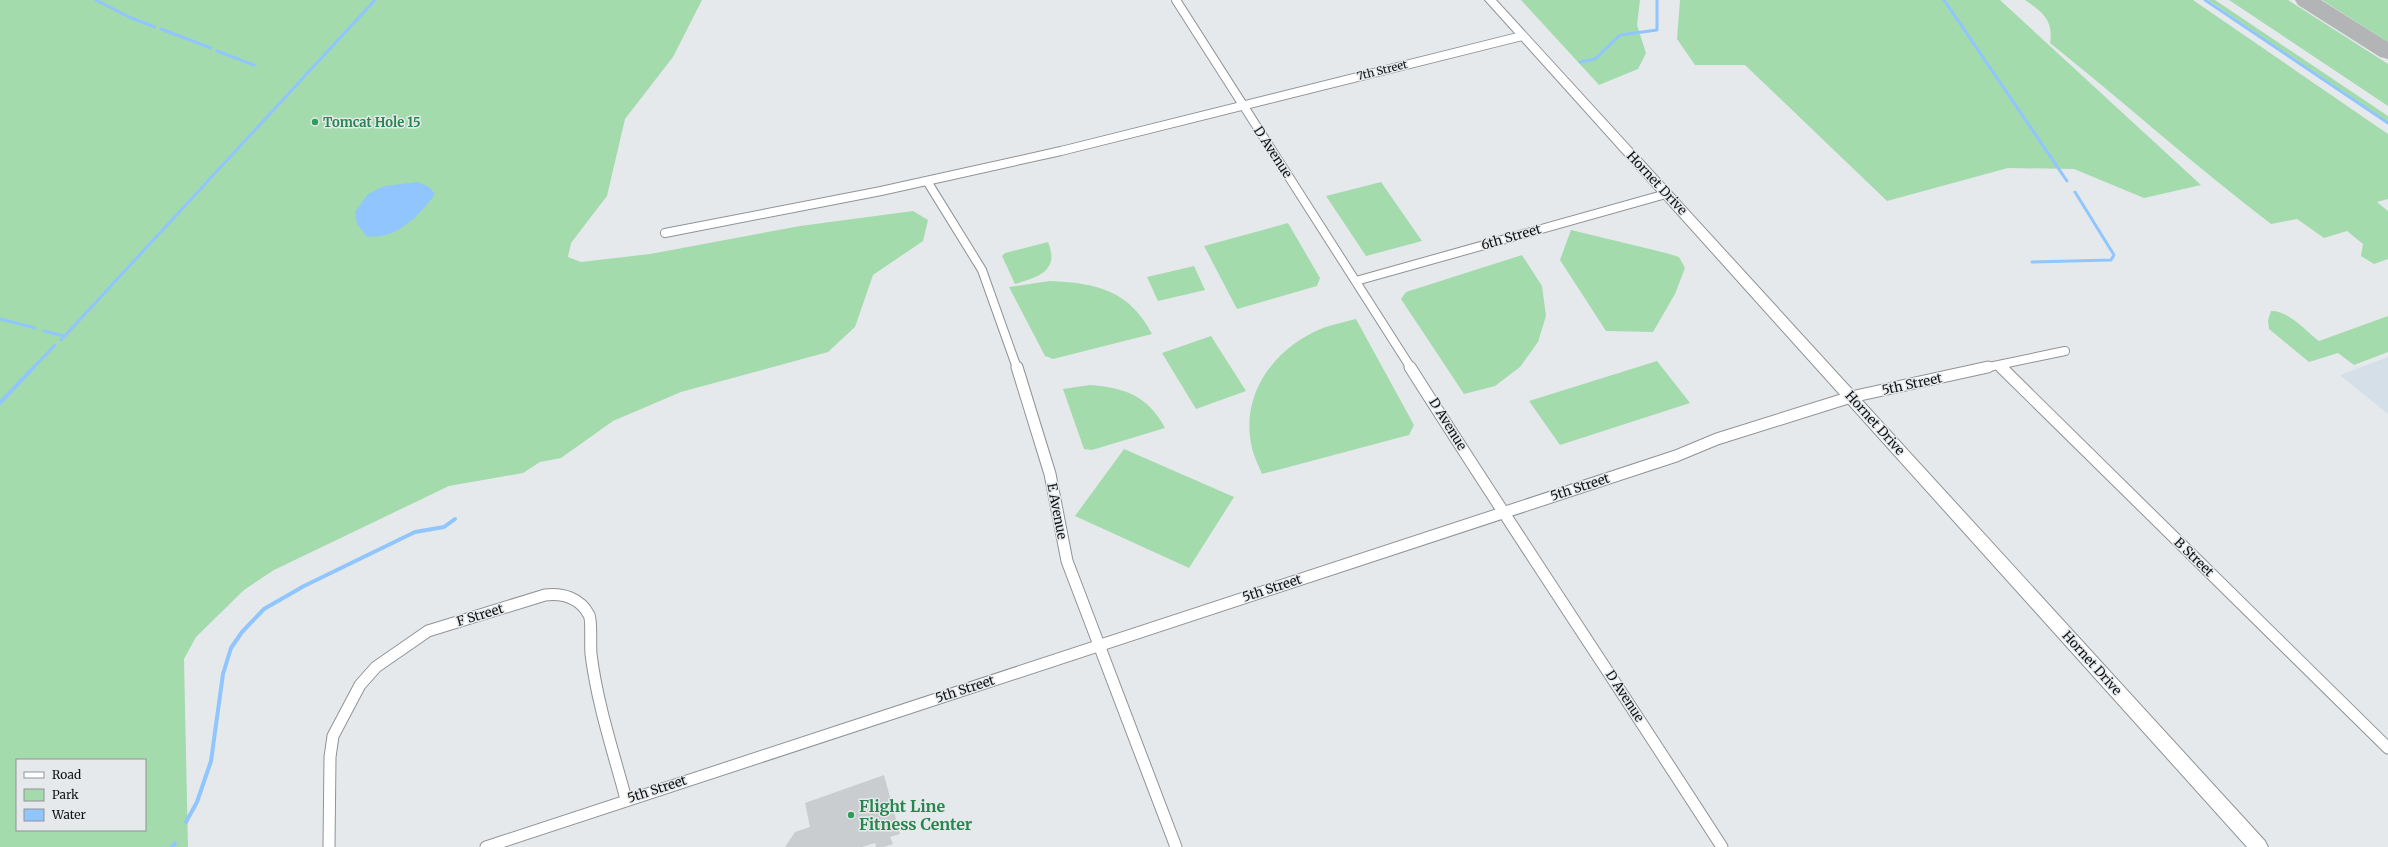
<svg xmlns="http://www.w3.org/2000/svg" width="2388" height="847" font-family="Merriweather,serif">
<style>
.built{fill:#d5dfe7}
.green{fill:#a4dbad;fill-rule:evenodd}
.water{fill:#90c6fd}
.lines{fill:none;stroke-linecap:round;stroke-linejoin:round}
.stream-far1{stroke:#90c6fd;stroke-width:3}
.stream{stroke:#90c6fd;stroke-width:4}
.taxiway{fill:#b2b4b6;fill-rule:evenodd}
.building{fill:#cacdcf}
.minor-far1-casing{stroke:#909395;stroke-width:10}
.minor-casing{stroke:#909395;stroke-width:13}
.secondary-casing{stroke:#909395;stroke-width:2}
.minor-far1{stroke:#fff;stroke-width:8}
.minor{stroke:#fff;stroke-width:11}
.secondary{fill:#fff;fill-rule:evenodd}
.leisure-dot{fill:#2e9e5b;stroke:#e6e9ec;stroke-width:1.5}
.labels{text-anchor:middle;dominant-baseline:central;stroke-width:3;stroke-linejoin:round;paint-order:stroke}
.far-street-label{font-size:11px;fill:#111213;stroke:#e6e9ec}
.leisure-label{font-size:13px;font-weight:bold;fill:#27864d;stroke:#e6e9ec;text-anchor:start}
.street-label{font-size:13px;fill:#111213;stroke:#e6e9ec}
.near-leisure-label{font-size:16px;font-weight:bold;fill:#27864d;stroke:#e6e9ec;text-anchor:start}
</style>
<rect width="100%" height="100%" fill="#e6e9ec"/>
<!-- built -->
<path class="built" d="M 2388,357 L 2388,414 L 2340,375 Z"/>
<!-- green -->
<g class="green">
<path d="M 0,0 L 702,0 L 673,57 L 625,119 L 607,196 L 571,243 L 568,257 L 581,262 L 650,254 L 800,226 L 913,211 L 928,220 L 923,241 L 873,275 L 855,327 L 828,352 L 681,392 L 613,421 L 561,458 L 540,462 L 523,473 L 449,486 L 274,570 L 244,590 L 196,637 L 184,659 L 188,847 L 0,847 ZM 17,760 L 145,760 L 145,830 L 17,830 Z"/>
<path d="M 1521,0 L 1640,0 L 1637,25 L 1646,53 L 1638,69 L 1599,85 Z"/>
<path d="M 1680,0 L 2000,0 L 2201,185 L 2144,198 L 2074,169 L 2008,168 L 1887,201 L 1745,65 L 1695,65 L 1677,39 Z"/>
<path d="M 2025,0 L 2193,0 L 2388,134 L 2388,199 L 2377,202 L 2388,211 L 2388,259 L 2374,264 L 2361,256 L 2363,244 L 2347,231 L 2324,238 L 2297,219 L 2271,224 C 2196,167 2125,103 2050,43 C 2054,20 2042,12 2025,0 Z"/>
<path d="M 2208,0 L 2215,0 L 2388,116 L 2388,123 Z"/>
<path d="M 2229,0 L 2288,0 L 2388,64 L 2388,106 Z"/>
<path d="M 2322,0 L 2388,0 L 2388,42 Z"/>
<path d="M 1381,182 L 1422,241 L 1366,256 L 1326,196 Z"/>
<path d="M 1288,223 L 1320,278 L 1317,286 L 1237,309 L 1204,246 Z"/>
<path d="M 1571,230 L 1666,253 L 1679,257 L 1685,268 L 1675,294 L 1653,332 L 1606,331 L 1560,260 Z"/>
<path d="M 1048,242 C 1060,271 1038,277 1015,284 L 1002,256 L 1005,253 Z"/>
<path d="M 1522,255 L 1542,286 L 1546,316 L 1538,342 L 1520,367 L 1495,386 L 1464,394 L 1401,299 L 1406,292 Z"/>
<path d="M 1194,266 L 1205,290 L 1158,301 L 1147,277 Z"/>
<path d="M 1050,281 C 1096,283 1129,290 1152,334 L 1053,359 L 1045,356 L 1009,287 Z"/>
<path d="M 2271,311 C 2288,310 2306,331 2319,341 L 2388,316 L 2388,352 L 2354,365 L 2338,353 L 2309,362 L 2269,329 L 2268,320 Z"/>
<path d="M 1356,319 L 1414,425 L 1409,435 L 1262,474 C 1259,466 1254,457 1252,448 C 1239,394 1275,347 1323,328 C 1334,324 1345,322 1356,319 Z"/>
<path d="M 1211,336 L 1246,391 L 1196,409 L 1162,353 Z"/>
<path d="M 1657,361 L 1690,403 L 1560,445 L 1529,401 Z"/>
<path d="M 1090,385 C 1125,388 1147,395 1165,428 L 1092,450 L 1084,449 L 1063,389 Z"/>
<path d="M 1124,449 L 1234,497 L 1189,568 L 1075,516 Z"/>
</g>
<!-- water -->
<path class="water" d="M 418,182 L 429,187 L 435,194 C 423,211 406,229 386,235 C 380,237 373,236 367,237 L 357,224 L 355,212 L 368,194 L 384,186 Z"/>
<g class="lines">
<!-- stream-far1 -->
<g class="stream-far1">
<path d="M 96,0 L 129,17 L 155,27"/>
<path d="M 1944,0 L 2067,181"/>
<path d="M 2205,0 L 2388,123"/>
<path d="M 161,29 L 211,48"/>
<path d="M 217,51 L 254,65"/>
<path d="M 1580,62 L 1595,59 L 1620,35 L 1657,30 L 1657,0"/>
<path d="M 2032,262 L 2111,260 L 2114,255 L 2075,192"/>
<path d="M 0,319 L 35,328"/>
<path d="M 44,331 L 64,336"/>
<path d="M 61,340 L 375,0"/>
<path d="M 33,368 L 55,345"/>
</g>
<!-- stream -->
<g class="stream">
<path d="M 0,403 L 34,367"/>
<path d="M 186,822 L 197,802 L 211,761 L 223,674 L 231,648 L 242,632 L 264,609 L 304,586 L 415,532 L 444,527 L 455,519"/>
<path d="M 172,847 L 175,843"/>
</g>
<!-- taxiway -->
<path class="taxiway" d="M 2295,0 L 2321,0 L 2388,42 L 2388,59 L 2380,57 L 2298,5 Z"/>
</g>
<!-- building -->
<path class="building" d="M 884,775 L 900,834 L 890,837 L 893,844 L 884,847 L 876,847 L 875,843 L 862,847 L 785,847 L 795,832 L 810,827 L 805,803 Z"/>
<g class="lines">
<defs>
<g id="minor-far1">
<path d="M 1176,0 L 1411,368"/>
<path d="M 927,181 L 982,270 L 1017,368"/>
<path d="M 665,233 L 881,191 L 1061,151 L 1522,36"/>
<path d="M 1356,281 L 1666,194"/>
<path d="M 2000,366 L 2002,368"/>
<path d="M 1984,368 L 2065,351"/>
</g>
<g id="minor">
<path d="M 1017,367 L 1050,474 L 1067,561 L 1176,847"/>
<path d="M 1410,367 C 1512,528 1619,687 1722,847"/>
<path d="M 2001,367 L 2388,748"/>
<path d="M 329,847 L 330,757 L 333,736 L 360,685 L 376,667 L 428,631 L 545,595 C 563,593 580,598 589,615 C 592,620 590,645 591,654 C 597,703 613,751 626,799"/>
<path d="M 486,847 L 1676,456 L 1717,439 L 1851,397 L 1988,367"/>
</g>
<path id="secondary" d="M 1485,0 L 1496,0 L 2265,841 L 2268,847 L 2247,847 Z"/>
</defs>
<!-- minor-far1 casing -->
<use href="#minor-far1" class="minor-far1-casing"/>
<!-- minor casing -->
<use href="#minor" class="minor-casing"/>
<!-- secondary casing -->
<use href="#secondary" class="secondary-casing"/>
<!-- minor-far1 -->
<use href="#minor-far1" class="minor-far1"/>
<!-- minor -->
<use href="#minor" class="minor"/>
<!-- secondary -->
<use href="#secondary" class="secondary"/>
</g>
<!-- markers -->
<g class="leisure-dot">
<circle cx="315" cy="122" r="4"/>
<circle cx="851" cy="815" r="4"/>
</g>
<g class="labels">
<!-- far-street labels -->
<g class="far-street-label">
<text transform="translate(1382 70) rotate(-14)">7th Street</text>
</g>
<!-- leisure labels -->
<g class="leisure-label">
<text x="323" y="122">Tomcat Hole 15</text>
</g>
<!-- street labels -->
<g class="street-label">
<text transform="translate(1273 152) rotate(57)">D Avenue</text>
<text transform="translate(1657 183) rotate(47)">Hornet Drive</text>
<text transform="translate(1511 237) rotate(-16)">6th Street</text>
<text transform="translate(1912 384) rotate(-12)">5th Street</text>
<text transform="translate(1875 423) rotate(48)">Hornet Drive</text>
<text transform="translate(1448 424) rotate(58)">D Avenue</text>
<text transform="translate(1580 487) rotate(-18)">5th Street</text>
<text transform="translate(1057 511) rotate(79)">E Avenue</text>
<text transform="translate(2194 557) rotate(44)">B Street</text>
<text transform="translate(1272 588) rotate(-18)">5th Street</text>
<text transform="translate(480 615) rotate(-17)">F Street</text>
<text transform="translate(2092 663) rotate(48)">Hornet Drive</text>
<text transform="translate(965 689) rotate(-18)">5th Street</text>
<text transform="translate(1625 696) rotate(57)">D Avenue</text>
<text transform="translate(657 789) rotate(-18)">5th Street</text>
</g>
<!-- near-leisure labels -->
<g class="near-leisure-label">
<text x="859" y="806">Flight Line<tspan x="859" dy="18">Fitness Center</tspan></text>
</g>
</g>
<!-- legend -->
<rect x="16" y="759" width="130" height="72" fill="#e6e9ec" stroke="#919395"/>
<rect x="24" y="772" width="20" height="6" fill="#ffffff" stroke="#919395"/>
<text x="52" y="779" font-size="12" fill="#111213">Road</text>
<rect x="24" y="789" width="20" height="12" fill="#a4dbad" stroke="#919395"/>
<text x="52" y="799" font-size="12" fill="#111213">Park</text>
<rect x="24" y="809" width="20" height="12" fill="#90c6fd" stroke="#919395"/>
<text x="52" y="819" font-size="12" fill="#111213">Water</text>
</svg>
